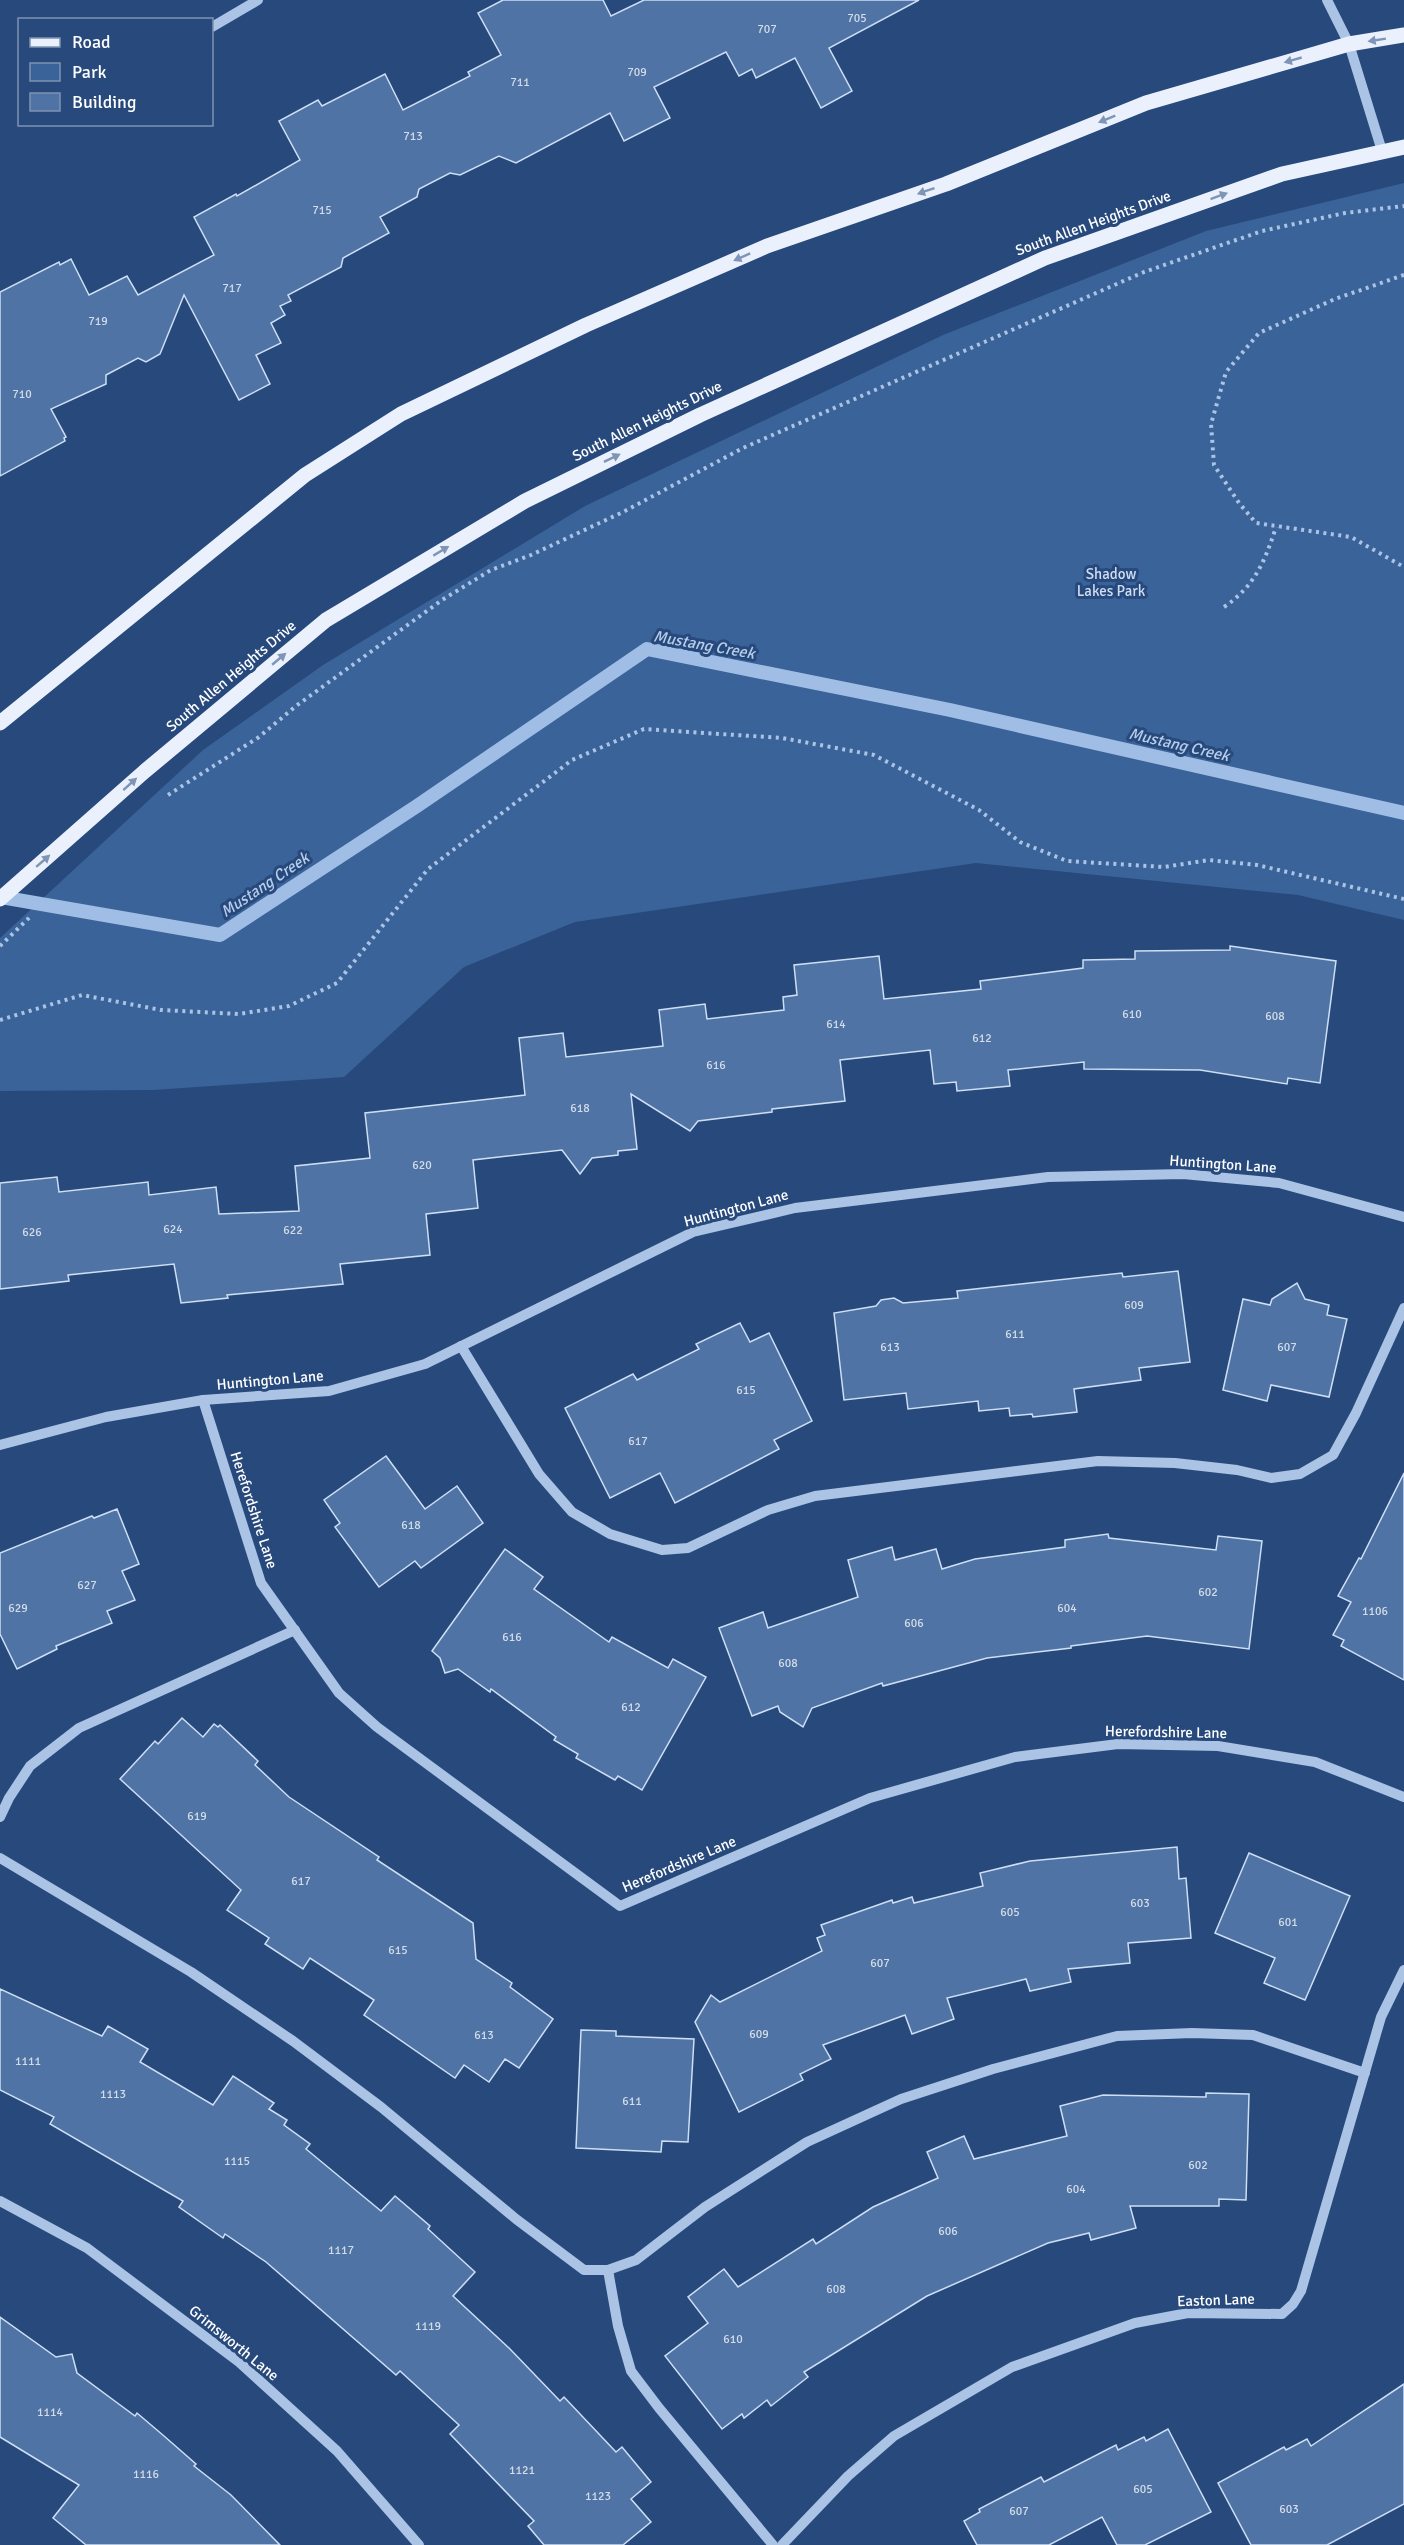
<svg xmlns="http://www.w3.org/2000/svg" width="1404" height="2545" font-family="Signika,sans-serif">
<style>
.green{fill:#3a6399}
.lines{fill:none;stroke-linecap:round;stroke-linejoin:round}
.stream{stroke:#a0bee5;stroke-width:14}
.building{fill:#4f73a4;stroke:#cedef4;stroke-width:1.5}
.path{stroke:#abc3e4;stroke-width:4;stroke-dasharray:3 4.5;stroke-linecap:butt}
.minor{stroke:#abc3e4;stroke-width:10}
.major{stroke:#ebf1fc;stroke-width:15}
.oneway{fill:#7f95b6}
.labels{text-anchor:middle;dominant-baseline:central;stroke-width:6;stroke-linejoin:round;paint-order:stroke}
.number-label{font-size:12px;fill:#d3dce8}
.street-label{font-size:15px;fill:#fff;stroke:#27497c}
.park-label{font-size:15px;fill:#cedef4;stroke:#27497c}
.water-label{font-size:16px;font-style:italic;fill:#b6cdec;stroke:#27497c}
</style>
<rect width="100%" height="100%" fill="#27497c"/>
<!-- green -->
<path class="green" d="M 1404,183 L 1404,920 L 1298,895 L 976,863 L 575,922 L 464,967 L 344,1077 L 153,1090 L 0,1091 L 0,938 L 203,750 L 323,665 L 585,506 L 943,335 L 1206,231 Z"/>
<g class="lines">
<!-- stream -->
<path class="stream" d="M 0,897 L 220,935 L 417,806 L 647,649 L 950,710 L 1404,813"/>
</g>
<!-- building -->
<g class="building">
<path d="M 503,0 L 603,0 L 611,16 L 644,0 L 919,0 L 829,48 L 852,91 L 821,108 L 795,58 L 756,78 L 752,69 L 739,76 L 726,52 L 654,87 L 670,118 L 624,141 L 610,113 L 516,163 L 499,156 L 460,175 L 450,173 L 419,189 L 417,197 L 380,217 L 389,233 L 343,258 L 341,267 L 288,295 L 291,301 L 280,306 L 285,315 L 271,323 L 281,343 L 256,355 L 270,384 L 239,400 L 184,295 L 160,354 L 146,362 L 138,358 L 106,375 L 106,384 L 51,409 L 66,437 L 64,438 L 65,441 L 0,476 L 0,292 L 59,262 L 60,265 L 71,259 L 89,295 L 127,276 L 138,295 L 214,255 L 194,217 L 236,194 L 237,196 L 300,160 L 279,121 L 318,100 L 322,106 L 385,74 L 403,110 L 470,76 L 468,72 L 501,55 L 478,13 Z"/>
<path d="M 1230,946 L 1336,961 L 1320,1083 L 1288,1078 L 1287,1084 L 1200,1070 L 1084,1069 L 1084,1062 L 1008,1070 L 1010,1086 L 957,1091 L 956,1082 L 934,1084 L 930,1050 L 840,1060 L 845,1101 L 772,1109 L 772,1112 L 698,1121 L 690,1131 L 631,1094 L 637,1149 L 618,1151 L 618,1155 L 592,1158 L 580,1174 L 562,1150 L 473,1160 L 478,1208 L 426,1214 L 430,1255 L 340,1264 L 343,1284 L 227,1295 L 228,1298 L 181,1303 L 174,1264 L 68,1275 L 69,1281 L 0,1289 L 0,1183 L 57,1177 L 59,1192 L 148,1182 L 149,1195 L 216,1187 L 219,1214 L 299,1211 L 295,1166 L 370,1158 L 365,1113 L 525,1095 L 519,1038 L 563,1033 L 566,1057 L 663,1046 L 659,1010 L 705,1004 L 707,1019 L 784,1010 L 783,997 L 797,995 L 794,965 L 879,956 L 884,999 L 981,989 L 980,981 L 1083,968 L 1083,960 L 1135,959 L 1135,951 L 1230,950 Z"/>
<path d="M 1178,1271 L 1190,1362 L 1139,1368 L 1141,1380 L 1074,1389 L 1077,1412 L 1033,1417 L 1032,1414 L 1010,1416 L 1009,1408 L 979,1411 L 978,1401 L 908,1409 L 906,1393 L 844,1400 L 834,1313 L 876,1306 L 881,1300 L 894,1298 L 903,1303 L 958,1298 L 957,1291 L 1122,1273 L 1123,1277 Z"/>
<path d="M 1297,1283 L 1305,1299 L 1329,1305 L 1327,1315 L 1347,1319 L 1329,1397 L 1271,1385 L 1267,1401 L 1223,1390 L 1243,1299 L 1270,1305 L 1272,1299 Z"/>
<path d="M 740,1323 L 750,1342 L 769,1333 L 812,1421 L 774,1440 L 779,1449 L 675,1503 L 660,1473 L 610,1498 L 565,1408 L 633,1374 L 637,1380 L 699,1349 L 696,1344 Z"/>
<path d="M 386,1456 L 425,1509 L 457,1486 L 483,1523 L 421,1568 L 415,1561 L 379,1587 L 335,1527 L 340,1523 L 324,1500 Z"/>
<path d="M 1404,1473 L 1404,1680 L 1341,1646 L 1344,1640 L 1333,1635 L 1351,1602 L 1338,1596 L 1359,1558 L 1361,1559 Z"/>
<path d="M 117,1509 L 139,1564 L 122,1571 L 135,1600 L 107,1611 L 112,1623 L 56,1646 L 57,1649 L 17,1669 L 0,1634 L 0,1553 L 92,1516 L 94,1518 Z"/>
<path d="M 1108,1534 L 1109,1538 L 1216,1550 L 1218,1536 L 1262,1541 L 1249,1649 L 1147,1636 L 1071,1646 L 1071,1648 L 987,1658 L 883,1686 L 882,1683 L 812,1708 L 803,1727 L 780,1712 L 778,1706 L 752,1716 L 719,1628 L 763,1612 L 768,1628 L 858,1597 L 848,1560 L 892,1547 L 895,1560 L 936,1549 L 942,1569 L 975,1559 L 1065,1547 L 1065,1540 Z"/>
<path d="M 505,1549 L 543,1577 L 534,1589 L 609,1642 L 612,1637 L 668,1668 L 673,1659 L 706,1677 L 642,1790 L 618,1776 L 615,1780 L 576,1758 L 578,1754 L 554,1740 L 556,1737 L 491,1689 L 490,1692 L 458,1669 L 445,1673 L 440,1658 L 432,1651 Z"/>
<path d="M 182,1718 L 203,1737 L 214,1724 L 218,1727 L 220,1725 L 258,1761 L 255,1765 L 289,1797 L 379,1857 L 377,1860 L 473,1923 L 476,1959 L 512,1983 L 510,1987 L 553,2019 L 519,2068 L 505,2059 L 489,2082 L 464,2065 L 455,2078 L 364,2015 L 374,2000 L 310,1958 L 303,1969 L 265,1944 L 269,1938 L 227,1910 L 241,1890 L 120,1779 L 155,1741 L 158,1744 Z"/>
<path d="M 1177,1847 L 1179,1879 L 1186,1878 L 1191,1938 L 1128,1943 L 1130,1963 L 1068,1969 L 1071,1982 L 1030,1991 L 1026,1979 L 947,1998 L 954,2019 L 912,2034 L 905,2015 L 823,2045 L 831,2059 L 800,2074 L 803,2080 L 739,2112 L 695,2022 L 711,1995 L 720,2002 L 822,1951 L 817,1938 L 825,1935 L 821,1925 L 892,1900 L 893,1903 L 912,1897 L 914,1903 L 983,1886 L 980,1873 L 1030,1861 Z"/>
<path d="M 1249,1853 L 1350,1896 L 1305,2000 L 1264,1983 L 1275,1958 L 1215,1933 Z"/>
<path d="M 0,1989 L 102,2036 L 108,2026 L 148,2049 L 140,2062 L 213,2105 L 233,2076 L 274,2103 L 269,2109 L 287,2120 L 284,2125 L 310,2144 L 306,2149 L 381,2211 L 395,2196 L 430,2226 L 428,2229 L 475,2272 L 453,2296 L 510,2349 L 560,2401 L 564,2397 L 616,2452 L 622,2447 L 651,2482 L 631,2499 L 651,2522 L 623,2545 L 544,2545 L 528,2526 L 534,2521 L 450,2434 L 459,2425 L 400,2371 L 396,2375 L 266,2262 L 225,2234 L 223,2238 L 179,2207 L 183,2201 L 50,2124 L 54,2117 L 0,2090 Z"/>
<path d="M 581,2030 L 616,2031 L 616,2036 L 694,2039 L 688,2142 L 662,2141 L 661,2152 L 576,2148 Z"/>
<path d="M 1206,2093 L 1249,2094 L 1246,2200 L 1219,2199 L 1219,2206 L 1130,2206 L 1136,2228 L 1091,2240 L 1089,2233 L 1048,2243 L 927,2296 L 804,2372 L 808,2377 L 771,2406 L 767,2400 L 744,2418 L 742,2414 L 722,2429 L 665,2356 L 708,2323 L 688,2297 L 724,2269 L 738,2287 L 813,2239 L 816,2244 L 873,2207 L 938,2178 L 927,2152 L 964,2136 L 974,2159 L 1067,2136 L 1060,2106 L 1103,2095 L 1206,2097 Z"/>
<path d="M 0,2317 L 56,2357 L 72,2354 L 77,2373 L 135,2416 L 137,2413 L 164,2436 L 196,2464 L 194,2466 L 231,2495 L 280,2545 L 86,2545 L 53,2518 L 79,2485 L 0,2437 Z"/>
<path d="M 1404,2384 L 1404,2504 L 1327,2545 L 1251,2545 L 1218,2483 L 1284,2447 L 1286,2450 L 1307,2439 L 1311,2446 Z"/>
<path d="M 1168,2429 L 1211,2512 L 1145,2545 L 1117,2545 L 1102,2517 L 1049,2545 L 977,2545 L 964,2521 L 980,2512 L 979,2509 L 1041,2477 L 1044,2482 L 1116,2445 L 1118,2450 L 1144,2437 L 1146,2441 Z"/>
</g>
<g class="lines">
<!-- path -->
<g class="path">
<path d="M 1404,275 L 1335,299 L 1259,333 L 1226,372 L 1211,424 L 1214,465 L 1239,503 L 1256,523 L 1351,537 L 1404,567"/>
<path d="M 1224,607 C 1255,586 1265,561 1276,527"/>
<path d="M 168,795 L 259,737 L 296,706 L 442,600 L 491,570 L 531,555 L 623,512 L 743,448 L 1144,272 L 1262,231 L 1345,213 L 1404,206"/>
<path d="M 0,946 L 32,915"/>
<path d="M 0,1020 L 82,995 L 161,1010 L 239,1014 L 289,1006 L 337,983 L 428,869 L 572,760 L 644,729 L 782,738 L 874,755 L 979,810 L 1020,842 L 1067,861 L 1164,867 L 1209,860 L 1257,865 L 1404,899"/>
</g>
<!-- minor -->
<g class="minor">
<path d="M 1327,0 L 1349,44 L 1382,151"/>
<path d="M 212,27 L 258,0"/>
<path d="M 461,1346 L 539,1474 L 572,1512 L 610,1534 L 662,1550 L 688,1548 L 768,1510 L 815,1496 L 1098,1461 L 1175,1463 L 1237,1470 L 1271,1478 L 1300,1474 L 1333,1455 L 1356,1413 L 1404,1308"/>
<path d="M 203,1400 L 261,1583 L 339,1693 L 377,1727 L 620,1906 L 870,1798 L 1015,1757 L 1118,1744 L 1218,1746 L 1315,1762 L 1404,1797"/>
<path d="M 0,1445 L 106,1417 L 203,1400 L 329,1391 L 425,1364 L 693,1232 L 795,1208 L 1048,1177 L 1183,1174 L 1279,1183 L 1404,1217"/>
<path d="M 0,1817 L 9,1798 L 30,1766 L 79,1728 L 295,1630"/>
<path d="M 0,1858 L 191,1972 L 293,2041 L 381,2107 L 516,2219 L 584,2270 L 608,2270 L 636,2260 L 705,2207 L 807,2142 L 901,2099 L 993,2069 L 1117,2036 L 1192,2033 L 1253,2035 L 1365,2073"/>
<path d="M 0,2201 L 87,2248 L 239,2362 L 337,2451 L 419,2545"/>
<path d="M 608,2270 L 618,2326 L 631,2371 L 659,2408 L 773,2545"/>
<path d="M 782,2545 L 848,2476 L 894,2436 L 1012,2367 L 1135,2323 L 1188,2313 L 1282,2314 L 1293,2304 L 1301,2291 L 1381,2017 L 1404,1970"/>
</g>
<!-- major -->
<g class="major">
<path d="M 0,723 L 305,475 L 401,414 L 586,325 L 767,246 L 946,184 L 1146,103 L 1349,44 L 1404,35"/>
<path d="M 0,899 L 145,771 L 326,620 L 525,501 L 700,415 L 1045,258 L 1282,174 L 1404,147"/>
</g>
</g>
<!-- one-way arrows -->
<defs><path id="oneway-solid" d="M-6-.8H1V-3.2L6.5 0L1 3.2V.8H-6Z" transform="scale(1.5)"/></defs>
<g class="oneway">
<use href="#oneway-solid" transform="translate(1377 40) rotate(171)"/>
<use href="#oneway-solid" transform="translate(1293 60) rotate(164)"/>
<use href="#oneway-solid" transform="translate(1107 119) rotate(158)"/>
<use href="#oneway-solid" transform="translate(926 191) rotate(161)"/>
<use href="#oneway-solid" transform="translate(1219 196) rotate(-20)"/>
<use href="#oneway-solid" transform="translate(742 257) rotate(156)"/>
<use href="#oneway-solid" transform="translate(612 458) rotate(-26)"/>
<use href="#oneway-solid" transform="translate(441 551) rotate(-31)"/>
<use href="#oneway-solid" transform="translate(279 659) rotate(-40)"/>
<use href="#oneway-solid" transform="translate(130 784) rotate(-42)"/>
<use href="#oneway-solid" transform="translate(43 861) rotate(-41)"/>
</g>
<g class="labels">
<!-- number labels -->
<g class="number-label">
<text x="857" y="18">705</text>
<text x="767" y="29">707</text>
<text x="637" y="72">709</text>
<text x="520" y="82">711</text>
<text x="413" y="136">713</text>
<text x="322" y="210">715</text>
<text x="232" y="288">717</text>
<text x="98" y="321">719</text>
<text x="22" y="394">710</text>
<text x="1132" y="1014">610</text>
<text x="1275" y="1016">608</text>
<text x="836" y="1024">614</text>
<text x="982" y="1038">612</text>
<text x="716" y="1065">616</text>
<text x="580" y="1108">618</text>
<text x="422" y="1165">620</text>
<text x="173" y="1229">624</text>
<text x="293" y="1230">622</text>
<text x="32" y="1232">626</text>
<text x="1134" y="1305">609</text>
<text x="1015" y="1334">611</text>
<text x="890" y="1347">613</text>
<text x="1287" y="1347">607</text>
<text x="746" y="1390">615</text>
<text x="638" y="1441">617</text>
<text x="411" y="1525">618</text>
<text x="87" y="1585">627</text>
<text x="1208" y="1592">602</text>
<text x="18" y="1608">629</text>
<text x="1067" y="1608">604</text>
<text x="1375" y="1611">1106</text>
<text x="914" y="1623">606</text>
<text x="512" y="1637">616</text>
<text x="788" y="1663">608</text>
<text x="631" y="1707">612</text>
<text x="197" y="1816">619</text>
<text x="301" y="1881">617</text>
<text x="1140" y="1903">603</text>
<text x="1010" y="1912">605</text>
<text x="1288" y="1922">601</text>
<text x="398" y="1950">615</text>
<text x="880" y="1963">607</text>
<text x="759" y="2034">609</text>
<text x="484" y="2035">613</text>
<text x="28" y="2061">1111</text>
<text x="113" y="2094">1113</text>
<text x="632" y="2101">611</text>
<text x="237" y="2161">1115</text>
<text x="1198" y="2165">602</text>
<text x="1076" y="2189">604</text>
<text x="948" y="2231">606</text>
<text x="341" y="2250">1117</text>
<text x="836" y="2289">608</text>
<text x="428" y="2326">1119</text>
<text x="733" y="2339">610</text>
<text x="50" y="2412">1114</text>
<text x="522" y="2470">1121</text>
<text x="146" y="2474">1116</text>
<text x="1143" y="2489">605</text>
<text x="598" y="2496">1123</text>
<text x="1289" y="2509">603</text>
<text x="1019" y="2511">607</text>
</g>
<!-- street labels -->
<g class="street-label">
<text transform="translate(1093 223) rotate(-20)">South Allen Heights Drive</text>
<text transform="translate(647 421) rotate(-26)">South Allen Heights Drive</text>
<text transform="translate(231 676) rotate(-40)">South Allen Heights Drive</text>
<text transform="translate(1223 1164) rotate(4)">Huntington Lane</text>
<text transform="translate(736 1208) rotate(-15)">Huntington Lane</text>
<text transform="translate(270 1380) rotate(-5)">Huntington Lane</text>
<text transform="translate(254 1510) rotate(72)">Herefordshire Lane</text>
<text transform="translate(1166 1732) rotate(1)">Herefordshire Lane</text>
<text transform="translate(679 1864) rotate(-23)">Herefordshire Lane</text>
<text transform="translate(1216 2300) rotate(-2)">Easton Lane</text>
<text transform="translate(234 2343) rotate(39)">Grimsworth Lane</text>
</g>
<!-- park labels -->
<g class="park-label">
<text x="1111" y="574">Shadow<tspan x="1111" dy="17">Lakes Park</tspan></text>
</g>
<!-- water labels -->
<g class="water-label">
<text transform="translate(704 645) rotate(10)">Mustang Creek</text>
<text transform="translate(1179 745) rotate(13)">Mustang Creek</text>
<text transform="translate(265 885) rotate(-34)">Mustang Creek</text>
</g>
</g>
<!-- legend -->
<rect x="18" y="18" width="195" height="108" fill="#27497c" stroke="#7d92b0" stroke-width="1.5"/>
<rect x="30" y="38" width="30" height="9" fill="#ebf1fc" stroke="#7d92b0" stroke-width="1.5"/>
<text x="72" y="48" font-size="18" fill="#ffffff">Road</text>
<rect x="30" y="63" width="30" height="18" fill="#3a6399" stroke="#7d92b0" stroke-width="1.5"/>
<text x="72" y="78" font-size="18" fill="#ffffff">Park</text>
<rect x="30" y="93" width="30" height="18" fill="#4f73a4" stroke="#7d92b0" stroke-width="1.5"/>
<text x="72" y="108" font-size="18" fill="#ffffff">Building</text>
</svg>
